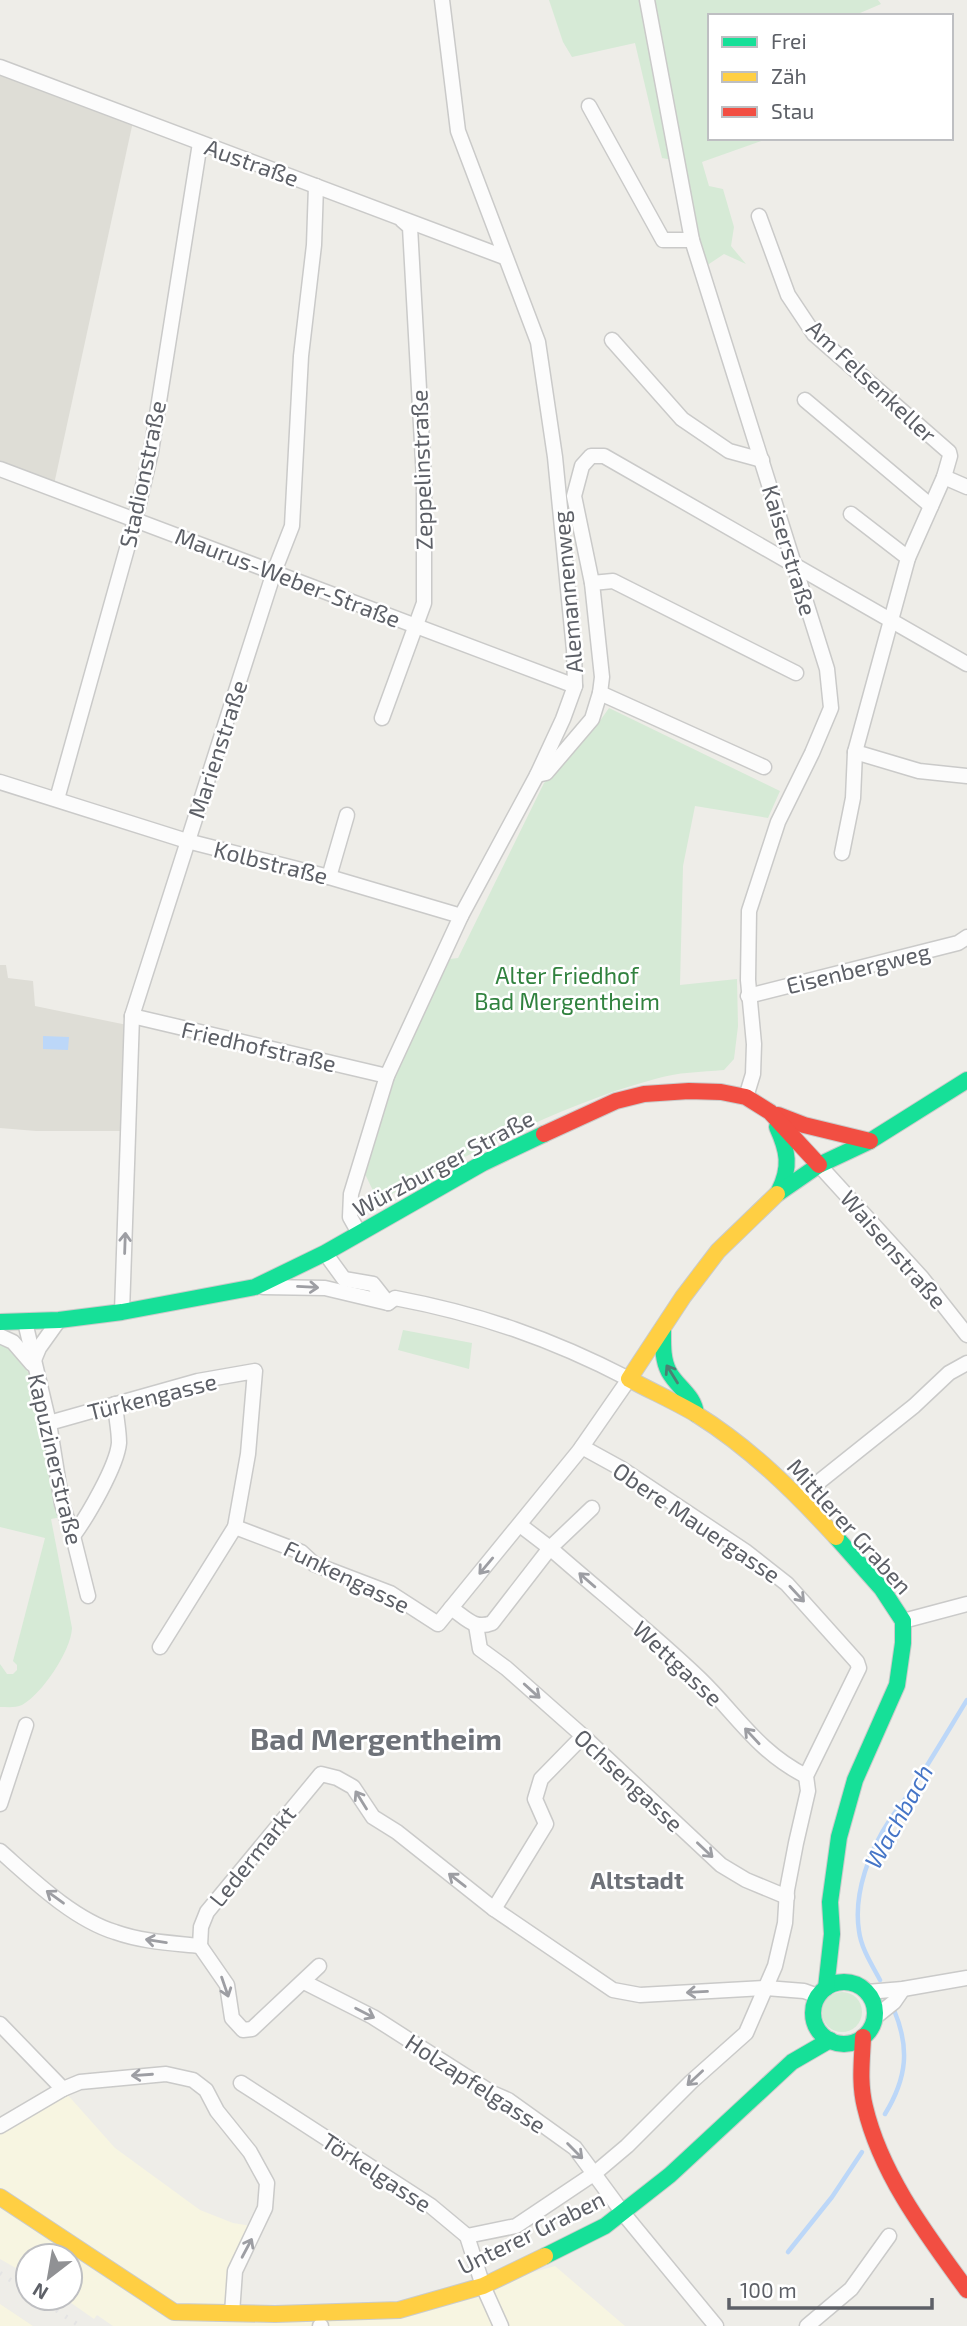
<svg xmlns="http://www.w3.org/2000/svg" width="967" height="2326" font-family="'Exo 2',sans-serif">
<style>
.commercial{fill:#f7f5e1}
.education{fill:#deddd6}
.green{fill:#d6ead6}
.water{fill:#bcd7f8}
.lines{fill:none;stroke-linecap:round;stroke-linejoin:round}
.stream{stroke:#bcd7f8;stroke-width:4.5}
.street-casing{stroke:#cacac9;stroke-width:17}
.fast-casing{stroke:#cacbca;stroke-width:18}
.slow-casing{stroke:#cacbca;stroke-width:18}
.jam-casing{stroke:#cacbca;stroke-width:18}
.street{stroke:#fcfcfc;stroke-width:14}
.fast{stroke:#16e098;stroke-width:16}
.slow{stroke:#ffcf43;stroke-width:16}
.jam{stroke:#f24e42;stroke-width:16}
.rail{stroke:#e4e4e4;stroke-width:4.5;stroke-dasharray:2 9;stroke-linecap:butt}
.oneway{stroke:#9d9ea3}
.oneway2{stroke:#4b8073}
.labels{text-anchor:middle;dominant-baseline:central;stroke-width:5;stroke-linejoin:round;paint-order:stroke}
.street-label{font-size:23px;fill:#5d6067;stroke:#fff}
.park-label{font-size:23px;fill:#31823f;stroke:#fff}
.water-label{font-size:24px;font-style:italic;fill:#4575c7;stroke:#fff}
.neighbourhood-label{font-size:24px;font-weight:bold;fill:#6e7279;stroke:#fff}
.district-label{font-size:30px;font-weight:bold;fill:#6e7279;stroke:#fff}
</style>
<rect width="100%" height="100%" fill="#eeede8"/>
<!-- commercial -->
<g class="commercial">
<path d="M 66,2093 L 115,2148 L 200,2210 L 233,2223 L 258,2227 L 247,2249 L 232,2313 L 399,2310 L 555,2266 L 625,2326 L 113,2326 L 97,2315 L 94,2319 L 64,2298 L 70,2298 L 70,2256 L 28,2256 L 28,2275 L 0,2259 L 0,2132 Z"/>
<path d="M 0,2304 L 33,2326 L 0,2326 Z"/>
</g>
<!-- education -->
<g class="education">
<path d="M 0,67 L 134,117 L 53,489 L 0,469 Z"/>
<path d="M 0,965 L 6,965 L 8,978 L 33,981 L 35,1006 L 132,1026 L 129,1131 L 36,1131 L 0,1128 Z"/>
</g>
<!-- green -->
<g class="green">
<path d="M 549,0 L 878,0 L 881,4 L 853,16 L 710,16 L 710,138 L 770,138 L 702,162 L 709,186 L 723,189 L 734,227 L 731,246 L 746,264 L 724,254 L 700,270 L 678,161 L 662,158 L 635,43 L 572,57 L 563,42 Z"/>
<path d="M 609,708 L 780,791 L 768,818 L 695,806 L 683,866 L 680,985 L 737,979 L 738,1026 L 734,1059 L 724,1070 C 701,1072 678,1072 655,1079 C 558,1105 468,1156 378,1201 L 365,1174 L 401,1058 L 450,959 L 458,958 L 544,783 L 597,725 Z"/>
<path d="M 403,1330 L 472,1343 L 469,1369 L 398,1350 Z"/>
<path d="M 0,1336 L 11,1347 L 30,1375 L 43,1423 L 62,1517 L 51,1519 L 72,1628 C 71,1651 42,1694 22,1705 C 16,1708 7,1707 0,1707 L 0,1664 L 7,1674 L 13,1674 L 17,1670 L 17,1665 L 13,1661 L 45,1538 L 0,1527 Z"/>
<circle cx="842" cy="2012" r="20"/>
</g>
<!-- water -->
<path class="water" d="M 43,1036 L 69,1037 L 68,1050 L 43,1049 Z"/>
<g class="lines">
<!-- stream -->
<g class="stream">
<path d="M 880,1980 C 872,1965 861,1948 859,1931 C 853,1893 870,1849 891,1818 C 897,1809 904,1801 910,1792 C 930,1762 948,1731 967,1700"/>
<path d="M 885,2114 C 907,2078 910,2048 894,2010"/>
<path d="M 788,2252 L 832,2197 L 862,2152"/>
</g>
<defs>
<g id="street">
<path d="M 647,0 L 692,240 L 827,669 L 831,708 L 812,753 L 778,822 L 749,911 L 748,980 L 754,1044 L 753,1074 L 746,1097"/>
<path d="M 0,67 L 504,257"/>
<path d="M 589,106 L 663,240 L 692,240"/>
<path d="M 759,216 L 788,295 L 814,334 L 949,452 L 950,456 L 944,477 L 908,558 L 855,752 L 853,798 L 842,853"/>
<path d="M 612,340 L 682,419 L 729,451 L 762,460"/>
<path d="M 805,400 L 931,506"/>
<path d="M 0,469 L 575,686"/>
<path d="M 944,477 L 967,487"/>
<path d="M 851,514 L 908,558"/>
<path d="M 592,583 L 613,581 L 796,673"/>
<path d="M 600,693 L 764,767"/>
<path d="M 382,718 L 424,603 L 424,479 L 410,227 L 402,220"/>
<path d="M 855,752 L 919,771 L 967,776"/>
<path d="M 537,775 L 546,773 L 592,719 L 600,693 L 602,677 L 592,583 L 574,496 L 582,466 L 591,456 L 604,456 L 967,664"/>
<path d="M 0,782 L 187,841 L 329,877 L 461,916"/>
<path d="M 57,799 L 135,520 L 151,452 L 200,143"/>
<path d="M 329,877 L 347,815"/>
<path d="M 748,996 L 958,943 L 967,937"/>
<path d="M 132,1016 L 387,1076"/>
<path d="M 819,1165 L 922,1278 L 967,1335"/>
<path d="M 359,1233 L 350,1217 L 351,1194 L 387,1076 L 461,916 L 537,775 L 563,719 L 575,686 L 574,650 L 555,457 L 538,342 L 458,131 L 442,0"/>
<path d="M 263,1287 L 325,1288 L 388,1303"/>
<path d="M 122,1312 L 132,1016 L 274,572 L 292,526 L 301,356 L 314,245 L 316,186"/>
<path d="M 25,1322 L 49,1423 L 62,1504 L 73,1536 L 88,1596"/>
<path d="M 0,1336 L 13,1342 L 32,1364"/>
<path d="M 34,1360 L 39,1348 L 59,1320"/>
<path d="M 49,1423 L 198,1381 L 255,1371 L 248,1454 L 235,1527 L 160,1647"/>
<path d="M 800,1497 L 914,1406 L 949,1373 L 967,1363"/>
<path d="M 592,1508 L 550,1548 C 600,1592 652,1633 700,1679 C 737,1715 758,1752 806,1776"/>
<path d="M 235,1527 L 301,1552 L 314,1564 L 390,1593 L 438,1624 L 579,1451 L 629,1379 C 552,1339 480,1314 395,1298 L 388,1303 L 373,1284 L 344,1279 L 325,1253"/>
<path d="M 73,1536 C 87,1517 117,1466 119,1443 C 119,1430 116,1417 115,1404"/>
<path d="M 451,1608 C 466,1618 474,1630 492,1623 L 550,1548 L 520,1525"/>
<path d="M 903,1621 L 967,1604"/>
<path d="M 476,1625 L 480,1649 L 506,1668 L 583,1736 L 721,1865 L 746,1880 L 787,1897"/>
<path d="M 0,1804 L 26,1725"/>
<path d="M 0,1851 C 33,1880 73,1919 115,1932 C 143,1942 172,1943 200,1946"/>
<path d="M 494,1909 L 546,1824 L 535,1799 L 541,1779 L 583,1736"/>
<path d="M 200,1946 L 201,1927 L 207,1912 L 321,1774 L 337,1778 L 353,1787 L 373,1817 L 397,1832 L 494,1909 L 613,1990 L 640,1995 L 766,1988 L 804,1991 L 818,1996"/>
<path d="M 200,1946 L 227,1985 L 232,2018 L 243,2030 L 252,2029 L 319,1966"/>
<path d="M 304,1982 L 373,2017 L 492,2093 L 508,2100 L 575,2148 L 623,2213 L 716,2326"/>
<path d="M 867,1992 L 903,1989 L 967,1978"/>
<path d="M 874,2018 L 894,2002 L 903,1989"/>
<path d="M 0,2024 L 63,2089"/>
<path d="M 241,2083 L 431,2206 L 467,2236 L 483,2286 L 501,2326"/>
<path d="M 0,2126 L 63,2089 L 80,2082 L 166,2074 L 193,2080 L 206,2090 L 217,2111 L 250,2152 L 267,2183 L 265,2208 L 235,2271 L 232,2313"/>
<path d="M 467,2236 L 516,2226 L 595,2173 L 627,2146 L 691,2082 L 746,2033 L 775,1966 L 785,1923 L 787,1890 L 796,1843 L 808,1791 L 806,1776 L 859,1668 L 857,1662 L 787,1584 L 745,1551 L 622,1469 L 582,1447"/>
<path d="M 320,2326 L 321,2326"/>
<path d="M 807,2326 L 851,2289 L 889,2236"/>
</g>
<g id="fast">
<path d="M 777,1127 C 788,1151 791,1167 779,1191"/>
<path d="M 777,1194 L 819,1165 L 870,1141 L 967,1080"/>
<path d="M 0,1322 L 59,1320 L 122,1312 L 255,1287 L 325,1253 L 483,1163 L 544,1134"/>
<path d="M 663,1328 C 663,1343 662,1359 669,1372 C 678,1388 694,1395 696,1414"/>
<circle cx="844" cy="2013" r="31"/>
<path d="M 826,1988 L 832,1934 L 830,1902 L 839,1837 L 855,1780 L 897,1685 L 903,1643 L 903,1621 L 882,1589 L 836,1537"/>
<path d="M 545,2256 L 605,2226 L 670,2175 L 792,2062 L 830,2040"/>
</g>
<g id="slow">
<path d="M 777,1194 L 718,1251 L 683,1297 L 629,1379 C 651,1391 674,1401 696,1414 C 749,1447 794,1491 836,1537"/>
<path d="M 0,2197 L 174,2312 L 275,2314 L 399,2310 L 483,2286 L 545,2256"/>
</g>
<g id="jam">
<path d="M 778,1115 L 804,1125 L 870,1141"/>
<path d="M 544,1134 L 616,1101 L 644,1094 L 689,1091 L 721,1092 L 746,1097 L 770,1112 L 819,1165"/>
<path d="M 863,2037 C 862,2061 859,2083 865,2107 C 881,2175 927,2235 967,2290"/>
</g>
</defs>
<!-- street casing -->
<use href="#street" class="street-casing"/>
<!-- fast casing -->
<use href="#fast" class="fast-casing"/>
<!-- slow casing -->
<use href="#slow" class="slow-casing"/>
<!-- jam casing -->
<use href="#jam" class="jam-casing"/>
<!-- street -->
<use href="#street" class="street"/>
<!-- fast -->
<use href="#fast" class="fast"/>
<!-- slow -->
<use href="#slow" class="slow"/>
<!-- jam -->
<use href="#jam" class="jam"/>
<!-- rail -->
<g class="rail">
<path d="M 0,2273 L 28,2292"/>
<path d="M 38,2298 L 80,2326"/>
</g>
</g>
<!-- one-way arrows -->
<defs><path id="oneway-shaft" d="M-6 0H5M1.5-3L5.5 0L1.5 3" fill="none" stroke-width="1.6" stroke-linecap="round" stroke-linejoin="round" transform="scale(1.75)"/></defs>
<g class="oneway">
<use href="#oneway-shaft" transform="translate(125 1243) rotate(-88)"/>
<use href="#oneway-shaft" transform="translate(308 1287) rotate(3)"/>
<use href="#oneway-shaft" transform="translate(486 1566) rotate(130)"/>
<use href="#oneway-shaft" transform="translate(587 1580) rotate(-139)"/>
<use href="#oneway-shaft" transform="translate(797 1594) rotate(47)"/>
<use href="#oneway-shaft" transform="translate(532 1691) rotate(42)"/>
<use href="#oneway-shaft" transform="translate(752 1736) rotate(-133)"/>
<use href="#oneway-shaft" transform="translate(361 1800) rotate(-122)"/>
<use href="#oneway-shaft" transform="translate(705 1850) rotate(43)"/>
<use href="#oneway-shaft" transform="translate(457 1880) rotate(-142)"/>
<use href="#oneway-shaft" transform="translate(55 1897) rotate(-144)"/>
<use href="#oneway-shaft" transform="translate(156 1941) rotate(-171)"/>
<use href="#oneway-shaft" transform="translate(225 1987) rotate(71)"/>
<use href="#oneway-shaft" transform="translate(697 1992) rotate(177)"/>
<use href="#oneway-shaft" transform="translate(365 2013) rotate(27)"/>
<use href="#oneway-shaft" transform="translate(142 2075) rotate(176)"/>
<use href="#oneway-shaft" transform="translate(695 2078) rotate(137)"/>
<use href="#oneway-shaft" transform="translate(575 2151) rotate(45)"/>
<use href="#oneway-shaft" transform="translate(247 2248) rotate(-62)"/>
</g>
<use class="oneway2" href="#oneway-shaft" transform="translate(672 1374) rotate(-122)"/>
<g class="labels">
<!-- street labels -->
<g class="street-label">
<text transform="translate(252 162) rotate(20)">Austraße</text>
<text transform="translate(872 381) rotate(43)">Am Felsenkeller</text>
<text transform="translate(421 470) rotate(-92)">Zeppelinstraße</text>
<text transform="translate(142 474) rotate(-78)">Stadionstraße</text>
<text transform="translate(790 550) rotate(73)">Kaiserstraße</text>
<text transform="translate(288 577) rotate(21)">Maurus-Weber-Straße</text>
<text transform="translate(567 592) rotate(-95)">Alemannenweg</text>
<text transform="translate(217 749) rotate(-72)">Marienstraße</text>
<text transform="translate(271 862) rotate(14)">Kolbstraße</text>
<text transform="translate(858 968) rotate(-14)">Eisenbergweg</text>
<text transform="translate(259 1046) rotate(13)">Friedhofstraße</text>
<text transform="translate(443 1163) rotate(-28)">Würzburger Straße</text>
<text transform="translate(894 1249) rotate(49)">Waisenstraße</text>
<text transform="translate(152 1396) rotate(-14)">Türkengasse</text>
<text transform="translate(56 1459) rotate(77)">Kapuzinerstraße</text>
<text transform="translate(697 1522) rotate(34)">Obere Mauergasse</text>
<text transform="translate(850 1526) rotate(48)">Mittlerer Graben</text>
<text transform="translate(347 1576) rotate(26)">Funkengasse</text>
<text transform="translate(678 1663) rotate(43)">Wettgasse</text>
<text transform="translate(629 1780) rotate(43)">Ochsengasse</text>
<text transform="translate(252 1856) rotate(-51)">Ledermarkt</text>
<text transform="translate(476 2083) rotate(33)">Holzapfelgasse</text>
<text transform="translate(377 2172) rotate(33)">Törkelgasse</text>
<text transform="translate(531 2232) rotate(-26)">Unterer Graben</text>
</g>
<!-- park labels -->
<g class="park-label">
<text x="567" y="975">Alter Friedhof<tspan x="567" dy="26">Bad Mergentheim</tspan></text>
</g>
<!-- water labels -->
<g class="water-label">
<text transform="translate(898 1816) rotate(-61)">Wachbach</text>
</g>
<!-- neighbourhood labels -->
<g class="neighbourhood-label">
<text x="637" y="1879">Altstadt</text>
</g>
<!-- district labels -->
<g class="district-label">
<text x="376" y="1738">Bad Mergentheim</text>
</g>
</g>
<!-- legend -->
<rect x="708" y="14" width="245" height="126" fill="#ffffff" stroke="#bebfc2" stroke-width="2"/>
<rect x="722" y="37" width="35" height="10" fill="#16e098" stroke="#bebfc2" stroke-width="2"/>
<text x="771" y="49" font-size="21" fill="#5d6067">Frei</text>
<rect x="722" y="72" width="35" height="10" fill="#ffcf43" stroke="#bebfc2" stroke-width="2"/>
<text x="771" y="84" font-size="21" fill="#5d6067">Zäh</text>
<rect x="722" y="107" width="35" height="10" fill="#f24e42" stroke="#bebfc2" stroke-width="2"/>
<text x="771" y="119" font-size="21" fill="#5d6067">Stau</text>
<!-- north arrow -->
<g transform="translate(49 2277) rotate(211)"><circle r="33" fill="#ffffff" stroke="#bebfc2" stroke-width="2"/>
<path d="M0-5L12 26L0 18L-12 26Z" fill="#909194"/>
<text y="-10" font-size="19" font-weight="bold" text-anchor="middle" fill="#5d6067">N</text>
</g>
<!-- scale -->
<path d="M729 2298v10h203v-10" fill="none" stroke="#5d6067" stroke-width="3.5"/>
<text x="740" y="2298" font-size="21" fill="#5d6067" stroke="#ffffff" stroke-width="5" paint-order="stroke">100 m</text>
</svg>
